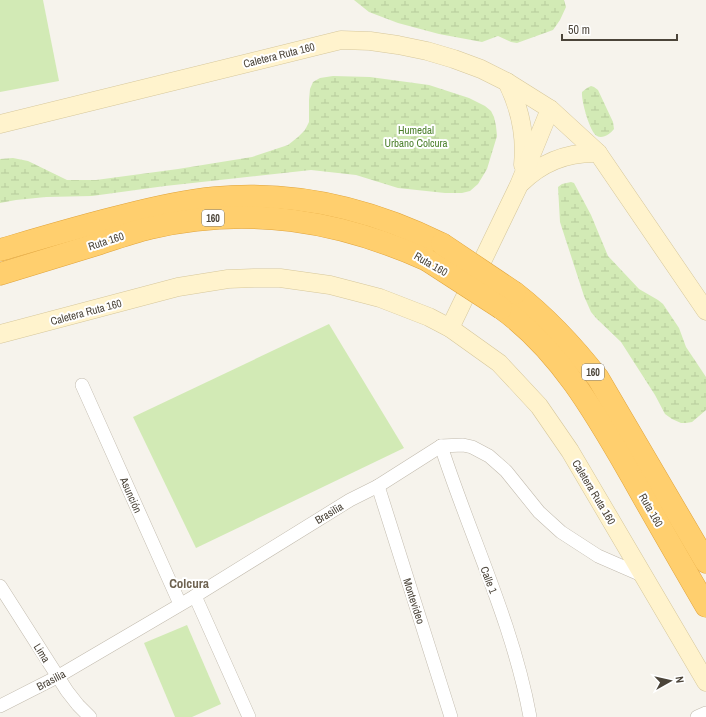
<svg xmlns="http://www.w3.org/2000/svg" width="706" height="717" font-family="'Archivo Narrow',sans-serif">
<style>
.wetland{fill:url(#wetland-marsh)}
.pitch{fill:#d2eab5}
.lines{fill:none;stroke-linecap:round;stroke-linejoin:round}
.street-casing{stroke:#c2bbae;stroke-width:14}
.secondary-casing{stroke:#d6c79b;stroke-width:19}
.highway-casing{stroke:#e0a43c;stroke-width:23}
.street{stroke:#fff;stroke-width:13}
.secondary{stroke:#fff3cd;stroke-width:18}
.highway{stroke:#ffcf6e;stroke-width:22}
.highway-bridge-casing{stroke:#e0a43c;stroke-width:23;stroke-linecap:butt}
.highway-bridge{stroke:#ffcf6e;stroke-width:22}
.labels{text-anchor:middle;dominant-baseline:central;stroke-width:4;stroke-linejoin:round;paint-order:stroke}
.shield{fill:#fff;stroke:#817c74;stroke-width:1}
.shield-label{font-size:10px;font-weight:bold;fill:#4b4439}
.street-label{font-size:11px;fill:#4b4439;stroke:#fff}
.park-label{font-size:11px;fill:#4a7f2a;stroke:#fff}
.quarter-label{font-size:13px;font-weight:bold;fill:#6e6250;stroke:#fff}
</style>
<defs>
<pattern id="wetland-marsh" width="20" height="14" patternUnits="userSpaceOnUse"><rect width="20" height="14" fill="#d2eab5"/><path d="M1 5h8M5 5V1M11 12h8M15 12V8" fill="none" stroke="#b6ca9c"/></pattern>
</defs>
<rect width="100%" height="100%" fill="#f6f3ec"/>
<!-- wetland -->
<g class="wetland">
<path d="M 354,0 L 564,0 L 566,7 L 560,20 L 553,30 L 517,43 L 511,42 L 498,36 L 482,42 L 439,34 L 398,23 L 369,12 Z"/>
<path d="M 333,76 L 370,77 L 429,85 L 469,98 L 485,106 L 491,111 L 494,117 L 496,126 L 497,136 L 487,169 L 478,184 L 470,191 L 462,193 L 445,193 L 398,188 L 356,175 L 311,170 L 165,186 L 92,196 L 46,197 L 16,200 L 0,203 L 0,159 L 13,158 L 28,161 L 67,180 L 96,180 L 178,169 L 252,157 L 288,145 L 298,137 L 305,130 L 309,122 L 309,100 L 310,89 L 313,82 L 320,78 Z"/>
<path d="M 591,86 L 594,87 L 598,90 L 613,122 L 614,129 C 610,134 603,139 597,136 C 590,133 581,100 582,92 L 587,88 Z"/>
<path d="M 571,182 L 574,183 L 591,215 L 608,256 L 639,289 L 658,300 L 663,304 L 679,328 L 686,347 L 706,377 L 706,410 L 692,422 L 686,423 L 681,423 L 672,419 L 665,414 L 655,395 L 621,342 L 596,318 L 591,312 L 584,296 L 560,222 L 558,187 L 562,184 Z"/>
</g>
<!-- pitch -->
<g class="pitch">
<path d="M 0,0 L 43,0 L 59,81 L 0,92 Z"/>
<path d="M 329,324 L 404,448 L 196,548 L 133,417 Z"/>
<path d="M 187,625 L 221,704 L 192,717 L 175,717 L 144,643 Z"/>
</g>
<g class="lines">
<defs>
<g id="street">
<path d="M 82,385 L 180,604"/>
<path d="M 441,446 C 470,536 513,623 530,717"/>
<path d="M 378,486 L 451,717"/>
<path d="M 0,586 L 67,691 L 78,705 L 90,717"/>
<path d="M 195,596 L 249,717"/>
<path d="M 0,706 L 57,677 L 195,596 L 350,500 L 378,486 L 441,446 L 463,445 L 472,447 L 489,456 L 506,471 L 539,512 L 561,532 L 598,556 L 644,576"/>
<path d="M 697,717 L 706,713"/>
</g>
<g id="secondary">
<path d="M 507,82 C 520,108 526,135 523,165"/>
<path d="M 0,124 L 341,40 L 370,41 L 398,45 L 427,51 L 454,59 L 481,69 L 507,82 L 550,109 L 598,153 L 706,311"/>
<path d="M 521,183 C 543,161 568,152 598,153"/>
<path d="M 450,328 L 519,185 L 550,109"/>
<path d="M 0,334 L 178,287 L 228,279 L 254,278 L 280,278 L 330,285 L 380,298 L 429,317 L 450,328 L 499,363 L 539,406 L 570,451 L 706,682"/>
</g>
<g id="highway">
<path d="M 0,250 C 41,238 81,226 122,216 C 153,208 183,201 214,198 C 294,190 371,209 442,244"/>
<path d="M 0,274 C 33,264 66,254 98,244 C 116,238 133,232 150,228 C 247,205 338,220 427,260"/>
<path d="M 515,293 C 547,318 573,346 598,378 L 706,562"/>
<path d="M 501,308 C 560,350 597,416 632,477 C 656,520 681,563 706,606"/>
</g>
</defs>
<!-- street casing -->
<use href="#street" class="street-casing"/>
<!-- secondary casing -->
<use href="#secondary" class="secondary-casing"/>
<!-- highway casing -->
<use href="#highway" class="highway-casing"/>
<!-- street -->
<use href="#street" class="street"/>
<!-- secondary -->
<use href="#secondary" class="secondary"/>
<!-- highway -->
<use href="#highway" class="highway"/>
<defs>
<g id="highway-bridge">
<path d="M 442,244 L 515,293"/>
<path d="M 427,260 L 501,308"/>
</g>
</defs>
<!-- highway-bridge casing -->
<use href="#highway-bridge" class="highway-bridge-casing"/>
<!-- highway-bridge -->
<use href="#highway-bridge" class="highway-bridge"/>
</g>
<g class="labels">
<!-- shield labels -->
<g class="shield">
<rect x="202" y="210" width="22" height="16" rx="3"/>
<rect x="582" y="364" width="22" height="16" rx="3"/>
</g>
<g class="shield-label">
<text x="213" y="218">160</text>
<text x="593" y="372">160</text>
</g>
<!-- street labels -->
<g class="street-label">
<text transform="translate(279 55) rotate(-14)">Caletera Ruta 160</text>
<text transform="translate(106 241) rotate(-18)">Ruta 160</text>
<text transform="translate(431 264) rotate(30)">Ruta 160</text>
<text transform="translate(86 312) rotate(-15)">Caletera Ruta 160</text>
<text transform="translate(594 492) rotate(59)">Caletera Ruta 160</text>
<text transform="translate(131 495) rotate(66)">Asunción</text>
<text transform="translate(651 510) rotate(60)">Ruta 160</text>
<text transform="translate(329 513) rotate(-31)">Brasilia</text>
<text transform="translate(489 580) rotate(69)">Calle 1</text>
<text transform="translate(414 601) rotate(72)">Montevideo</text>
<text transform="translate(42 653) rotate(58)">Lima</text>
<text transform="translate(51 680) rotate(-28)">Brasilia</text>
</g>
<!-- park labels -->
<g class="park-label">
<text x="416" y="130">Humedal<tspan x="416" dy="13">Urbano Colcura</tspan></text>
</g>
<!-- quarter labels -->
<g class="quarter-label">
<text x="189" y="583">Colcura</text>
</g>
</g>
<!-- north arrow -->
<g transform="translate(670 681) rotate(82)" stroke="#ffffff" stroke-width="3" paint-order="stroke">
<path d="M0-3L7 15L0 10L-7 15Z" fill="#4b4439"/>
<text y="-6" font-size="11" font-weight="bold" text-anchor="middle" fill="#4b4439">N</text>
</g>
<!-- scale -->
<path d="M562 34v6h115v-6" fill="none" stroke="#4b4439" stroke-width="2"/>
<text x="568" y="34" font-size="12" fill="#4b4439" stroke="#ffffff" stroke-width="3" paint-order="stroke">50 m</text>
</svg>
